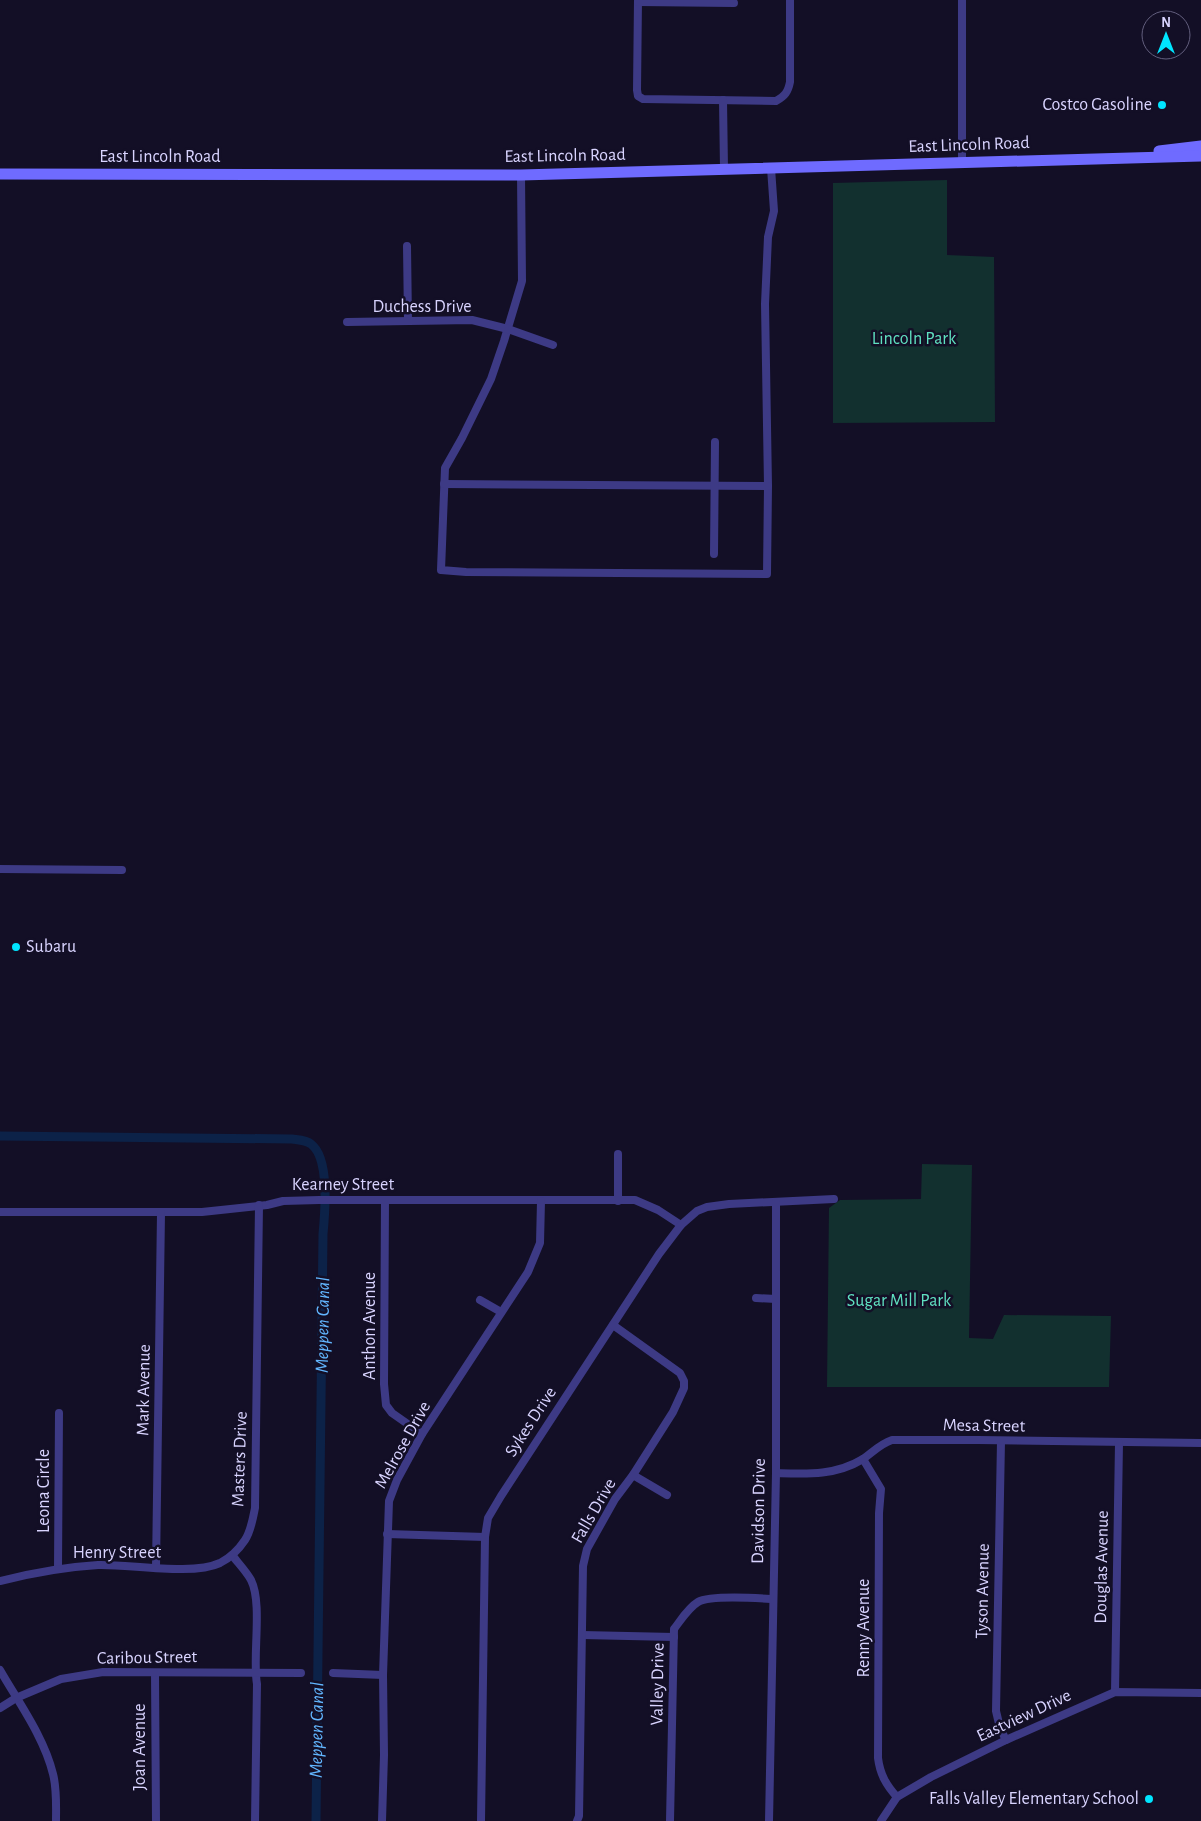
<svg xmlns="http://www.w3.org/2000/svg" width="1201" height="1821" font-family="'Alegreya Sans',sans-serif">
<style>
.green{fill:#12302f}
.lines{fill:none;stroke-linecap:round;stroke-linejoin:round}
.canal{stroke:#0c2248;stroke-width:9}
.street{stroke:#3d3a85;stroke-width:8}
.secondary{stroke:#6f6bff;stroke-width:11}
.poi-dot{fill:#00e5ff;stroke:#130f26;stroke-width:2}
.labels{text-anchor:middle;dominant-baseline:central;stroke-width:5;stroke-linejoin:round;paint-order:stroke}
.poi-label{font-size:18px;fill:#d9d4ff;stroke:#130f26;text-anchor:end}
.street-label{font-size:18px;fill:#d9d4ff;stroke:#130f26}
.park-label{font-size:18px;fill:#5fe0c0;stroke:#130f26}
.water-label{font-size:19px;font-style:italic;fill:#62b6ff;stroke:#130f26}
</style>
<rect width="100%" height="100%" fill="#130f26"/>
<!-- green -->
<g class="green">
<path d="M 947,180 L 947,255 L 994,257 L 995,422 L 833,423 L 833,183 Z"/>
<path d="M 922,1164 L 972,1165 L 969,1338 L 993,1339 L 1004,1315 L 1111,1316 L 1109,1387 L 827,1387 L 829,1208 L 840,1200 L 921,1199 Z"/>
</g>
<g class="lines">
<!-- canal -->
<path class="canal" d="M 0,1136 L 292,1139 C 299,1140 306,1140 311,1144 C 330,1158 325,1213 323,1234 L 316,1821"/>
<!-- street -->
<g class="street">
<path d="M 638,0 L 637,90 L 638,96 L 643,99 L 776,101 C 785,96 788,92 790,82 L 790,0"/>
<path d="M 962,0 L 962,163"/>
<path d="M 638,2 L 734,3"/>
<path d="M 723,100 L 724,169"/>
<path d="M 521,175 L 522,281 L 504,341 L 491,379 L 462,438 L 445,468 L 441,570 L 466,572 L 767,574 L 768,486 L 765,304 L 768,237 L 774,211 L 771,168"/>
<path d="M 407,246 L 408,321"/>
<path d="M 347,322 L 472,320 L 508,329 L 553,345"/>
<path d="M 444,484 L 768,486"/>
<path d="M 714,554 L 715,442"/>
<path d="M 0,869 L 122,870"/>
<path d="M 385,1200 L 384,1384 L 386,1405 L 392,1413 L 422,1434"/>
<path d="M 618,1201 L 618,1154"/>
<path d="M 0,1212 L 202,1212 L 267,1205 L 283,1201 L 319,1200 L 635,1200 L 658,1210 L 681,1225"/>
<path d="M 756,1298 L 776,1299"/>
<path d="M 480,1300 L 501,1312"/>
<path d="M 1001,1441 L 996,1711 L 1000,1728 L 1006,1740"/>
<path d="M 863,1459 L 881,1489 L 879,1513 L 878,1758 C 880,1774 886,1785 897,1797"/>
<path d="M 776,1473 C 806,1474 835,1476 863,1459 C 873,1452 880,1444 892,1440 L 978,1440 L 1201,1443"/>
<path d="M 633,1475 L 667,1495"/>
<path d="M 387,1534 L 485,1537"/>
<path d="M 232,1555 C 238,1563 246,1571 251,1580 C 263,1604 252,1657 257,1684 L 255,1821"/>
<path d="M 156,1567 L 161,1213"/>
<path d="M 58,1569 L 59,1413"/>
<path d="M 0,1581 C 32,1573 65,1567 98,1565 C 130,1564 192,1576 220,1563 C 230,1558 239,1549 245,1540 C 251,1531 253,1518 255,1508 L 259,1205"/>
<path d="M 582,1635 L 674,1637"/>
<path d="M 0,1670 C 19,1703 44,1737 53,1774 C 57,1789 56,1806 56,1821"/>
<path d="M 155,1673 L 156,1821"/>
<path d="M 333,1673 L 383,1675"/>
<path d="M 1115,1692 L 1119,1443"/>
<path d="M 0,1708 L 16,1698 L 61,1679 L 103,1672 L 301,1673"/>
<path d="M 382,1821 L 384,1755 L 383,1675 L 389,1501 L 397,1480 L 422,1434 L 528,1272 L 540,1243 L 541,1201"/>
<path d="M 481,1821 L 485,1537 L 488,1518 L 501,1496 L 659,1254 L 681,1225 L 697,1211 L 707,1207 L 729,1204 L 834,1199"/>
<path d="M 577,1821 L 579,1816 L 583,1566 L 587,1549 L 615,1499 L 633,1475 L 673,1412 L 684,1388 L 684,1381 L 680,1373 L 613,1325"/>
<path d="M 670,1821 L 674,1629 C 681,1620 688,1608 698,1602 C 710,1595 756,1598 772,1599"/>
<path d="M 769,1821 L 776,1473 L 776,1202"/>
<path d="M 881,1821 L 897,1797 L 931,1777 L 1006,1740 L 1115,1692 L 1201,1693"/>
</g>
<!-- secondary -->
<g class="secondary">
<path d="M 1159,151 L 1201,146"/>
<path d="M 0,174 L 521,175 L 1201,156"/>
</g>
</g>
<!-- markers -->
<g class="poi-dot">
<circle cx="1162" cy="105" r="5"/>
<circle cx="16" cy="947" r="5"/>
<circle cx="1149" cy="1799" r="5"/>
</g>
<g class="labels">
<!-- poi labels -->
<g class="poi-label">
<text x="1152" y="105">Costco Gasoline</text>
<text x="26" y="947" text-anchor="start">Subaru</text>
<text x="1139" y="1799">Falls Valley Elementary School</text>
</g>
<!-- street labels -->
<g class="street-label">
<text transform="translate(969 145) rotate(-2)">East Lincoln Road</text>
<text transform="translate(565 156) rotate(-1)">East Lincoln Road</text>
<text x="160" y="157">East Lincoln Road</text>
<text x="422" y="307">Duchess Drive</text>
<text x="343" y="1185">Kearney Street</text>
<text transform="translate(370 1326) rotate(-90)">Anthon Avenue</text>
<text transform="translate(144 1390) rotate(-89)">Mark Avenue</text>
<text transform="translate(531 1422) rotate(-57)">Sykes Drive</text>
<text transform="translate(984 1426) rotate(1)">Mesa Street</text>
<text transform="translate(403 1445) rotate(-61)">Melrose Drive</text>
<text transform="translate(240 1459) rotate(-88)">Masters Drive</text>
<text transform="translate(44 1491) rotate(-90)">Leona Circle</text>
<text transform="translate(594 1511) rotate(-60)">Falls Drive</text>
<text transform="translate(759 1511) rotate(-89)">Davidson Drive</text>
<text x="117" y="1553">Henry Street</text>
<text transform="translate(1102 1567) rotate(-89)">Douglas Avenue</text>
<text transform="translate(983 1591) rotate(-89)">Tyson Avenue</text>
<text transform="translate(864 1628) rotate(-90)">Renny Avenue</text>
<text transform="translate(147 1658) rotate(-1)">Caribou Street</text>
<text transform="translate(658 1684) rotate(-89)">Valley Drive</text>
<text transform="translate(1024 1716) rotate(-25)">Eastview Drive</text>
<text transform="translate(140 1747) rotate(-90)">Joan Avenue</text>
</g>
<!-- park labels -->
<g class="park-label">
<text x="914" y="339">Lincoln Park</text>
<text x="899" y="1301">Sugar Mill Park</text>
</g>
<!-- water labels -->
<g class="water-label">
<text transform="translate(323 1325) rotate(-89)">Meppen Canal</text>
<text transform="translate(317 1730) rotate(-89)">Meppen Canal</text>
</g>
</g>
<!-- north arrow -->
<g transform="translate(1166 35)"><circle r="24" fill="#130f26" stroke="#625e7d"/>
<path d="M0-4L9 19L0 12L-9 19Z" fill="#00e5ff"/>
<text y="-8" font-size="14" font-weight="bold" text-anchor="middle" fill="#d9d4ff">N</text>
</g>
</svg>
